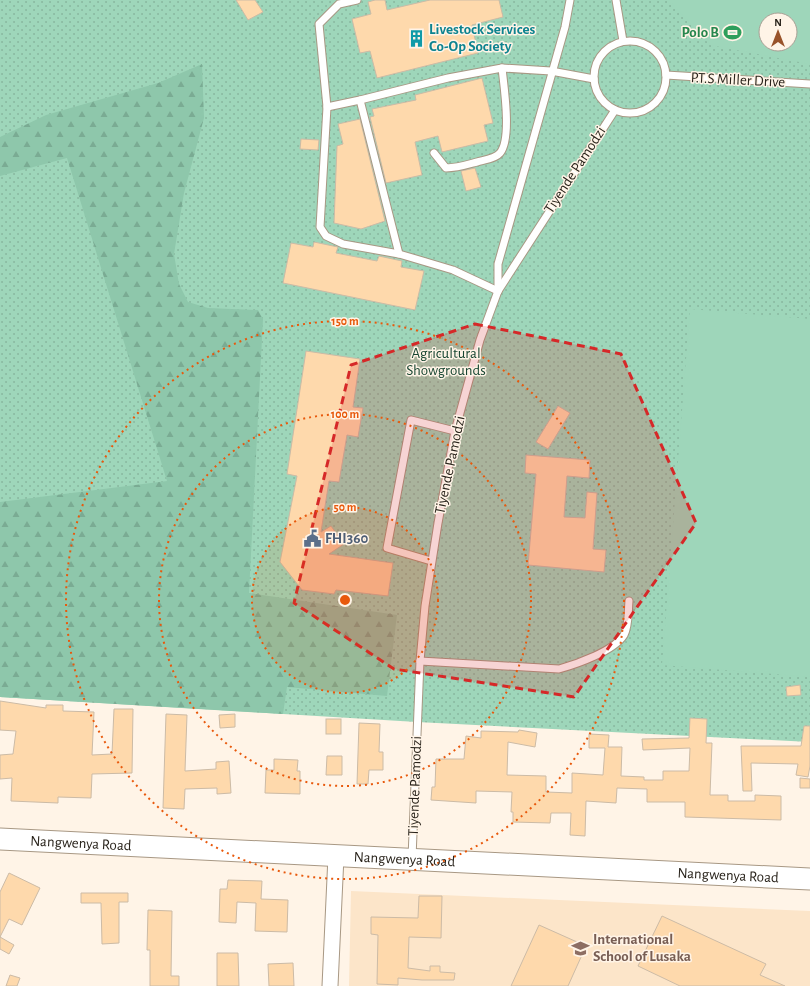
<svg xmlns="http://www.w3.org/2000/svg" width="810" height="986" font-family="'Alegreya Sans',sans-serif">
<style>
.built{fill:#fce5c9}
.grass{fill:url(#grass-dots);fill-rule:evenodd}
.forest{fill:url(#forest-firs)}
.garden{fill:#9ed6ba;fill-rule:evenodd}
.building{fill:#fed9ac;stroke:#ccbba6}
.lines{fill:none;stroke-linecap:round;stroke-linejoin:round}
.lane-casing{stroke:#a89884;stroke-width:9}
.street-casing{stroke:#a89884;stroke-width:17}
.secondary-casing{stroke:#a89884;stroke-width:23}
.lane{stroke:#fff;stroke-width:7}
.street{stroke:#fff;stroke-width:15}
.secondary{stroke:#fff;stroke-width:21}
.marked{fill:#d62828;fill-opacity:0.2;stroke:#d62828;stroke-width:3;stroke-dasharray:8 5;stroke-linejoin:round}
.ring{fill:none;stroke:#e8590c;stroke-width:2;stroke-dasharray:2 4}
.labels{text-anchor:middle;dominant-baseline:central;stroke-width:3;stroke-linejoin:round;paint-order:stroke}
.culture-label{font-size:15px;font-weight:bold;fill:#0d838f;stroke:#fff4e7;text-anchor:start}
.leisure-label{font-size:15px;font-weight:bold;fill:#27864d;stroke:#fff4e7;text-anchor:end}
.street-label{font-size:15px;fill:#29231b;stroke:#fff4e7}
.park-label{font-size:15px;fill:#174531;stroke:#fff4e7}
.service-label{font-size:15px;font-weight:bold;fill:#4e5e75;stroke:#fff4e7;text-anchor:start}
.education-label{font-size:15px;font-weight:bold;fill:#785e54;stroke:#fff4e7;text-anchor:start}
.centre{fill:#e8590c;stroke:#fff4e7;stroke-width:2}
.ring-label{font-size:12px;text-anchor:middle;font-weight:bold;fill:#e8590c;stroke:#fff4e7;stroke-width:3;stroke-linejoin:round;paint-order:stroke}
</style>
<defs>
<pattern id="grass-dots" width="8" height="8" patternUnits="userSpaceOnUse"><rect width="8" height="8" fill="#9ed6ba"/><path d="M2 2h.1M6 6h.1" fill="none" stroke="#88b79f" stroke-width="1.8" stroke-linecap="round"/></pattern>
<pattern id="forest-firs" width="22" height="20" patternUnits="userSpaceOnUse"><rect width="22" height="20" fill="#8ec7ab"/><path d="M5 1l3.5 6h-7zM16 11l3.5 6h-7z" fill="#7aab93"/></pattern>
</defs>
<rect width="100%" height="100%" fill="#fff4e7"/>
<!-- built -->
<path class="built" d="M 351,891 L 810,911 L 810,986 L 349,986 Z"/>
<!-- grass -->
<path class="grass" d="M 0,0 L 810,0 L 810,742 L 417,722 L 0,697 ZM 766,20 L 790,20 L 790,44 L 766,44 Z"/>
<!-- forest -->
<path class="forest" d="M 202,64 L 204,118 L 184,193 L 174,254 L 179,284 L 188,302 L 208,308 L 258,310 L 263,319 L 249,593 L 397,615 L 387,696 L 287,687 L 283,714 L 0,697 L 0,502 L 167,481 L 67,158 L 0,176 L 0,137 L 46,115 L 158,83 Z"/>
<!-- garden -->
<g class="garden">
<path d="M 669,0 L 810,0 L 810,64 L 710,45 ZM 766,20 L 790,20 L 790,44 L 766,44 Z"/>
<path d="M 690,309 L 810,319 L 810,677 L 662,665 Z"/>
</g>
<!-- building -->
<g class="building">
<path d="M 236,0 L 255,0 L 263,12 L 248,20 Z"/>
<path d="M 375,0 L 385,0 L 387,10 L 430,0 L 499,0 L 503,17 L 472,25 L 478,53 L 377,78 L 370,51 L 360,53 L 352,19 L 371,14 L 368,2 Z"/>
<path d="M 482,78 L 493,123 L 484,125 L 488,141 L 442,152 L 438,136 L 415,142 L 422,175 L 386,183 L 370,117 L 374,116 L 372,109 L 416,100 L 415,95 Z"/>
<path d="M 360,119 L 385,221 L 361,229 L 334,223 L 337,146 L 343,144 L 338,124 Z"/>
<path d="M 301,139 L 319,140 L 318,150 L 300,149 Z"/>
<path d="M 475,168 L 481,187 L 466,191 L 461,171 Z"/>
<path d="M 314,242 L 338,247 L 336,253 L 377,261 L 379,256 L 402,261 L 401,267 L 424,271 L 415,310 L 283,283 L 291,243 L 313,247 Z"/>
<path d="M 306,351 L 360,359 L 353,407 L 363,408 L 358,437 L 347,435 L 339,482 L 329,481 L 321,532 L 331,526 L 344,544 L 329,554 L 393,563 L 388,596 L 336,590 L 334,594 L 302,590 L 280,562 L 297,476 L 287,474 Z"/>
<path d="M 558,406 L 570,413 L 548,449 L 536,442 Z"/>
<path d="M 526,455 L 590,460 L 589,478 L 567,476 L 564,517 L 585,518 L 587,492 L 597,493 L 593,549 L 606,550 L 604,572 L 528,565 L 536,474 L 525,473 Z"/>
<path d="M 800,685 L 801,695 L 787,696 L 786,687 Z"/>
<path d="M 0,701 L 46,708 L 46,705 L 63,705 L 63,711 L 94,712 L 92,755 L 112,754 L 114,709 L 133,709 L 132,773 L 92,774 L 91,798 L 58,797 L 58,803 L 11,801 L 12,778 L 0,779 L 0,755 L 13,754 L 16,731 L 0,730 Z"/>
<path d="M 166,714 L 187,715 L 185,771 L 216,769 L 216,762 L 229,761 L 231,793 L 217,794 L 217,788 L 185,789 L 184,809 L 163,808 Z"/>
<path d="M 235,714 L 235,727 L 220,728 L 219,715 Z"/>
<path d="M 690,718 L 707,719 L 706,743 L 712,743 L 710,795 L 728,795 L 728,801 L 755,801 L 755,795 L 781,796 L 781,820 L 685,817 L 685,802 L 647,802 L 647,789 L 617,788 L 616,803 L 586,801 L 585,836 L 570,835 L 571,813 L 551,813 L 550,823 L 513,822 L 513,812 L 511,812 L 512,792 L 476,791 L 476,803 L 431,800 L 432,787 L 435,787 L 436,759 L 464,759 L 466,736 L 481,738 L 481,731 L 518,732 L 519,730 L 537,733 L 535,747 L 508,742 L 507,775 L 546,776 L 546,792 L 572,793 L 572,773 L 603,775 L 605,748 L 589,748 L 589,734 L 609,735 L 608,747 L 622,747 L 621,776 L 644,777 L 644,780 L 663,780 L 663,771 L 689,771 L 690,748 L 643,750 L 642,739 L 689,738 Z"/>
<rect x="326" y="719" width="15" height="15"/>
<path d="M 359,723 L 380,724 L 379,752 L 383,752 L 383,770 L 369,770 L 368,784 L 357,784 Z"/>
<path d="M 804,726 L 810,726 L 810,766 L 808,777 L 796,775 L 798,764 L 751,763 L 752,791 L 743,791 L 741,746 L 801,746 Z"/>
<path d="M 327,756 L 342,756 L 342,775 L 326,775 Z"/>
<path d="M 274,759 L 298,760 L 297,771 L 300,771 L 300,794 L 265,793 L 266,770 L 274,770 Z"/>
<path d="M 800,778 L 810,779 L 810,788 L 800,788 Z"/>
<path d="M 9,873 L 40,888 L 22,925 L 9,919 L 0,937 L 0,892 Z"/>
<path d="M 228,880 L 262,881 L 261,899 L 288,900 L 287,932 L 255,931 L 256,903 L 237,902 L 236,923 L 219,922 L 220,889 L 227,889 Z"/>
<path d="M 81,893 L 128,893 L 128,902 L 119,902 L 119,943 L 102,944 L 101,903 L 81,903 Z"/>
<path d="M 419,896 L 442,896 L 441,938 L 409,937 L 408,968 L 430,971 L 430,966 L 440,966 L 440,972 L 455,973 L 454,980 L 422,980 L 398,978 L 398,985 L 377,984 L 378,935 L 371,934 L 371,917 L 418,918 Z"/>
<path d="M 148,910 L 172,911 L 171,976 L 179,976 L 179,986 L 150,986 L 150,950 L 147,950 Z"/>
<path d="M 662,916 L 766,964 L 760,975 L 785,986 L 680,986 L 638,966 Z"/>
<path d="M 539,925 L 586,946 L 568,986 L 511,986 Z"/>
<path d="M 0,937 L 14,945 L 9,954 L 0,949 Z"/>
<path d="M 217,953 L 238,953 L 239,986 L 217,986 Z"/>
<path d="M 293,963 L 294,986 L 269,986 L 268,964 Z"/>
<path d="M 10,975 L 20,978 L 17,986 L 6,986 Z"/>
</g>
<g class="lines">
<defs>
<g id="lane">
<path d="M 357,0 L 339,4 L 319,24 L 327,107 L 320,227 L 326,236 L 343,244 L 399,254 L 453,270 L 498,291"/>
<path d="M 616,0 L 623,41"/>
<circle cx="630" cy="77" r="36"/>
<path d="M 666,75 L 810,84"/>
<path d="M 360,100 L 399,254"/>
<path d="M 327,107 L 360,100 L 448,78 L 502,68 L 551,71 L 594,79"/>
<path d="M 434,153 L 446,168 C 457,168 466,165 477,162 C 484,160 495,159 500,153 C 512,139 504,87 502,68"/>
<path d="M 498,291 L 498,264 L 565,27 L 570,0"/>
<path d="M 431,561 L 387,548 L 411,420 L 455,431"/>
<path d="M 420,661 L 559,669 C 577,664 614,651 624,635 C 629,626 628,611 629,601"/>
<path d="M 412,858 L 420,661 L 425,606 L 438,523 L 455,431 L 480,340 L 498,291 L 615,110"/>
</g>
<path id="street" d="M 330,986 L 336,856"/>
<g id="secondary">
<path id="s1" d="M 0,839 L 810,879"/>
</g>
</defs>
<!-- lane casing -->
<use href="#lane" class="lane-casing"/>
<!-- street casing -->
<use href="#street" class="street-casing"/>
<!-- secondary casing -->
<use href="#secondary" class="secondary-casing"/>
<!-- lane -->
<use href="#lane" class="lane"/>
<!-- street -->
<use href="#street" class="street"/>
<!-- secondary -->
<use href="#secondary" class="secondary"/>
</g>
<!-- marked area -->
<path class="marked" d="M 475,324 L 621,354 L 696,523 L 574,697 L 394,669 L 294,603 L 351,365 Z"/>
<!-- distance rings -->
<circle cx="345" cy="600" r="93" fill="#e8590c" fill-opacity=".12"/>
<g class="ring">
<circle cx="345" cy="600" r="93"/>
<circle cx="345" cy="600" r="186"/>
<circle cx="345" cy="600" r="279"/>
</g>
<!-- icons -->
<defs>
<symbol id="stadium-bare" viewBox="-9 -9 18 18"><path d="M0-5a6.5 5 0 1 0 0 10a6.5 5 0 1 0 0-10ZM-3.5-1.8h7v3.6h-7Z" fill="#2e9e5b" stroke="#fff4e7" stroke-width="2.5" paint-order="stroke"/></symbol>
<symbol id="building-bare" viewBox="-9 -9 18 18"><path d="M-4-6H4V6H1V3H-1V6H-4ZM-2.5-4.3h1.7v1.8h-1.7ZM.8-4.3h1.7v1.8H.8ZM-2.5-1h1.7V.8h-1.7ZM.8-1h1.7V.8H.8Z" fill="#0f9aa8" stroke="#fff4e7" stroke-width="2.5" paint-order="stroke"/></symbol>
<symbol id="civic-bare" viewBox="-9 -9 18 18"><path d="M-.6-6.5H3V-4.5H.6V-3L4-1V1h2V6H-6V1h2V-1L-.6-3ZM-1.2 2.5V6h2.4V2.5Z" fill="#5c6f8a" stroke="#fff4e7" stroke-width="2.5" paint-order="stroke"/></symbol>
<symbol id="school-bare" viewBox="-9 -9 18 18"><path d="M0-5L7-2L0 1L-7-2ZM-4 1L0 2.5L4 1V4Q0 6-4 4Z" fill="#8d6e63" stroke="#fff4e7" stroke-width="2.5" paint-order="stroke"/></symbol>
</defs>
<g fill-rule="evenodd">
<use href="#stadium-bare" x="720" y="20" width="25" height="25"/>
<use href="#building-bare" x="404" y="26" width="25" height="25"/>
<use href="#civic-bare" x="300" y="526" width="25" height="25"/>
<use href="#school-bare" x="568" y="936" width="25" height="25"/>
</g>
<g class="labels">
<!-- culture labels -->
<g class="culture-label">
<text x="429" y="29">Livestock Services<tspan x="429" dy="17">Co-Op Society</tspan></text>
</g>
<!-- leisure labels -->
<g class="leisure-label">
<text x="719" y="32">Polo B</text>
</g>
<!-- street labels -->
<g class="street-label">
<text transform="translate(738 80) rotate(3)">P.T.S Miller Drive</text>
<text transform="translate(575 170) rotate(-57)">Tiyende Pamodzi</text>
<text transform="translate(450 465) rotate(-78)">Tiyende Pamodzi</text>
<text transform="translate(415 786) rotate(-88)">Tiyende Pamodzi</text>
<text stroke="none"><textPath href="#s1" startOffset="81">Nangwenya Road</textPath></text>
<text stroke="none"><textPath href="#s1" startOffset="405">Nangwenya Road</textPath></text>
<text stroke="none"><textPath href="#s1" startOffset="729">Nangwenya Road</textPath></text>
</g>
<!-- park labels -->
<g class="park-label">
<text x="446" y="353">Agricultural<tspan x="446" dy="17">Showgrounds</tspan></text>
</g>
<!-- service labels -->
<g class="service-label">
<text x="325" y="538">FHI360</text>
</g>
<!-- education labels -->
<g class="education-label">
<text x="593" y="939">International<tspan x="593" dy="17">School of Lusaka</tspan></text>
</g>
</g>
<circle cx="345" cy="600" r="6" class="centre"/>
<g class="ring-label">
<text x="345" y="325">150 m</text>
<text x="345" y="418">100 m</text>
<text x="345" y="511">50 m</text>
</g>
<!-- north arrow -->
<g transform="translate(778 32)"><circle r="19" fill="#fff4e7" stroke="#a9a095"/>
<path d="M0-3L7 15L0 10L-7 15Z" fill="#99532a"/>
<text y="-6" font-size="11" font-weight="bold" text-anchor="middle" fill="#29231b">N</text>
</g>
</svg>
